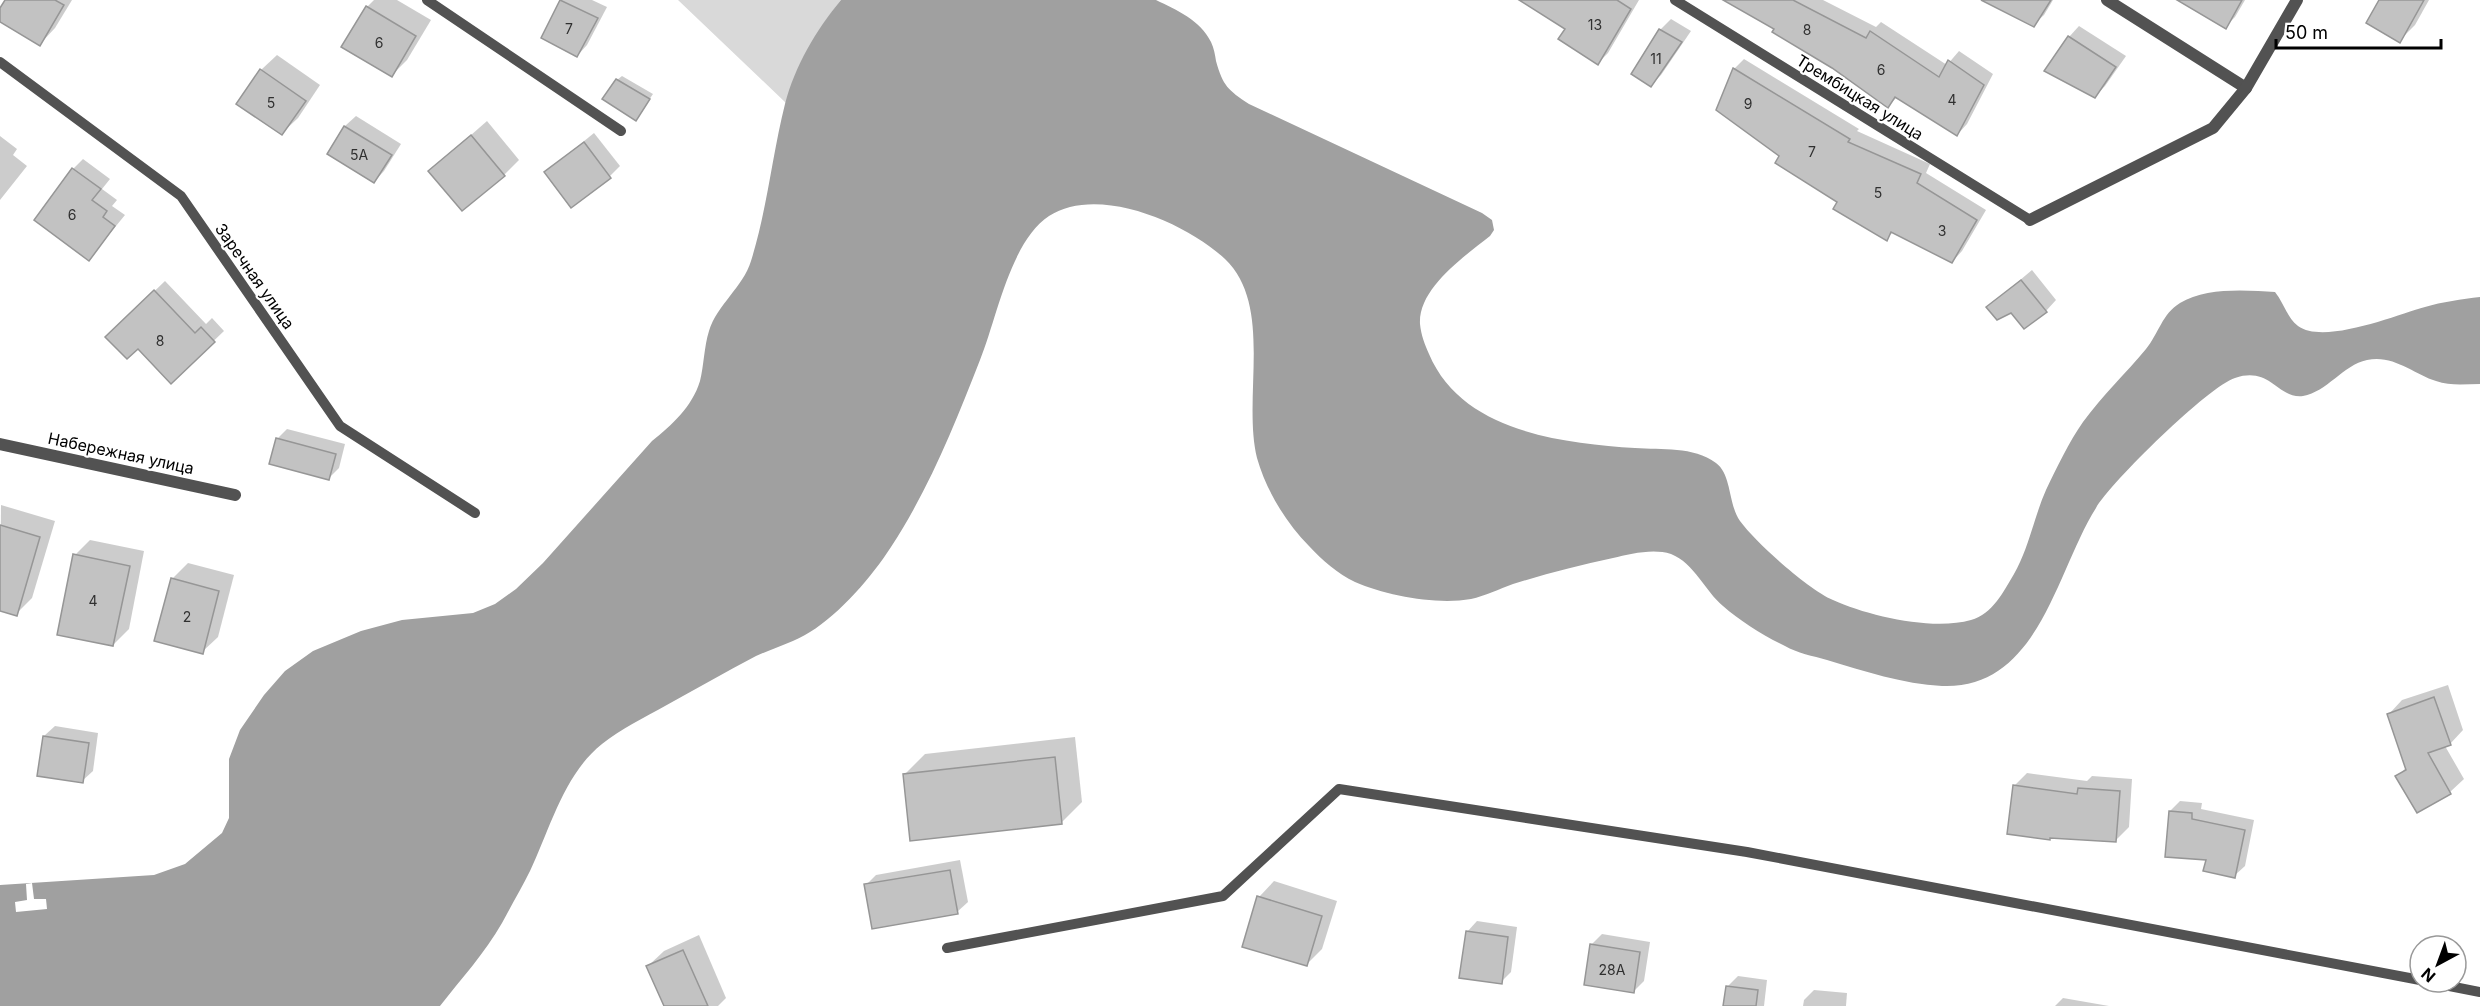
<svg xmlns="http://www.w3.org/2000/svg" width="2480" height="1006" font-family="Inter,sans-serif">
<style>
.green{fill:#d9d9d9}
.water{fill:#a0a0a0}
.pier{fill:#fff}
.shadow{fill:#0003}
.building{fill:#c2c2c2;stroke:#969696;stroke-width:1.5}
.lines{fill:none;stroke-linecap:round;stroke-linejoin:round}
.lane{stroke:#525252;stroke-width:10}
.street{stroke:#525252;stroke-width:12}
.labels{text-anchor:middle;dominant-baseline:central;stroke-width:4.5;stroke-linejoin:round;paint-order:stroke}
.number-label{font-size:14px;fill:#303030}
.street-label{font-size:16px;fill:#000;stroke:#fff}
</style>
<rect width="100%" height="100%" fill="#fff"/>
<!-- green -->
<path class="green" d="M 678,0 L 841,0 C 815,32 800,65 786,103 Z"/>
<!-- water -->
<path class="water" d="M 841,0 L 1156,0 C 1177,10 1200,20 1211,42 C 1214,48 1215,55 1216,61 C 1223,86 1228,90 1249,104 L 1482,213 L 1492,220 L 1494,230 L 1490,236 C 1465,256 1418,288 1420,324 C 1421,335 1425,345 1429,354 C 1462,432 1562,443 1635,448 C 1662,450 1693,446 1716,463 C 1732,475 1728,504 1740,521 C 1756,543 1808,589 1833,600 C 1868,616 1933,631 1971,620 C 1993,614 2003,592 2014,574 C 2029,548 2034,517 2046,490 C 2057,467 2069,442 2083,422 C 2102,396 2126,373 2146,349 C 2159,333 2162,314 2180,303 C 2205,287 2247,290 2275,292 C 2284,303 2287,318 2298,326 C 2324,345 2396,315 2425,307 C 2442,302 2462,299 2480,297 L 2480,384 C 2465,384 2450,386 2436,381 C 2414,374 2393,354 2367,360 C 2343,365 2327,392 2303,396 C 2277,399 2271,366 2235,378 C 2209,386 2111,482 2096,508 C 2056,571 2039,690 1942,686 C 1903,684 1864,671 1827,660 C 1813,656 1797,653 1785,646 C 1764,636 1740,621 1723,606 C 1705,591 1694,563 1671,554 C 1653,548 1630,554 1613,558 C 1579,565 1546,574 1513,584 C 1499,589 1485,596 1471,599 C 1437,605 1387,596 1355,582 C 1338,574 1322,560 1309,546 C 1286,523 1266,490 1257,458 C 1242,397 1274,306 1225,259 C 1187,223 1098,184 1049,216 C 1010,242 997,318 980,360 C 955,424 929,489 891,547 C 873,575 840,614 810,632 C 794,642 774,648 756,656 C 725,672 696,689 665,706 C 645,717 621,729 602,744 C 564,774 550,829 530,871 C 521,889 511,906 502,923 C 485,953 461,979 440,1006 L 0,1006 L 0,885 L 154,875 L 185,864 L 222,833 L 229,818 L 229,759 L 240,730 L 264,695 L 285,671 L 313,651 L 361,631 L 402,620 L 473,613 L 495,604 L 516,589 L 543,563 L 652,441 C 672,425 692,407 700,381 C 704,365 704,347 709,331 C 717,305 743,287 751,261 C 767,210 772,156 785,104 C 795,66 816,30 841,0 Z"/>
<!-- pier -->
<path class="pier" d="M 32,883 L 34,899 L 46,899 L 47,909 L 16,912 L 15,902 L 27,900 L 26,884 Z"/>
<!-- shadow -->
<g class="shadow">
<path d="M 6,0 L 72,0 L 55,28 L 40,44 L 0,20 L 0,11 Z"/>
<path d="M 374,0 L 397,0 L 431,20 L 407,60 L 391,76 L 343,46 L 367,7 Z"/>
<path d="M 562,0 L 592,0 L 607,7 L 587,45 L 577,56 L 543,38 Z"/>
<path d="M 1522,0 L 1639,0 L 1608,53 L 1598,63 L 1567,28 Z"/>
<path d="M 1724,0 L 1823,0 L 1876,27 L 1881,22 L 1947,65 L 1959,51 L 1993,74 L 1967,124 L 1957,135 L 1898,96 L 1888,106 L 1776,29 Z"/>
<path d="M 1992,0 L 2053,0 L 2044,15 L 2033,25 Z"/>
<path d="M 2179,0 L 2245,0 L 2235,17 L 2225,27 Z"/>
<path d="M 2381,0 L 2429,0 L 2415,25 L 2399,41 Z"/>
<path d="M 1671,19 L 1691,31 L 1661,75 L 1651,85 L 1660,30 Z"/>
<path d="M 2079,26 L 2126,56 L 2105,86 L 2095,96 L 2046,71 L 2069,37 Z"/>
<path d="M 277,55 L 320,85 L 298,118 L 282,133 L 261,70 Z"/>
<path d="M 1744,59 L 1859,129 L 1857,131 L 1930,164 L 1926,173 L 1986,210 L 1962,251 L 1952,262 L 1893,232 L 1886,239 L 1781,155 L 1734,69 Z"/>
<path d="M 622,76 L 653,94 L 636,119 L 617,80 Z"/>
<path d="M 356,116 L 401,144 L 384,171 L 374,182 L 329,153 L 345,126 Z"/>
<path d="M 487,121 L 519,160 L 504,175 L 430,171 Z"/>
<path d="M 594,133 L 620,166 L 610,176 L 546,172 Z"/>
<path d="M 0,136 L 17,149 L 13,155 L 27,166 L 0,200 Z"/>
<path d="M 83,159 L 110,179 L 102,189 L 117,200 L 112,206 L 125,215 L 89,259 L 73,169 Z"/>
<path d="M 2032,270 L 2056,300 L 2046,311 L 2024,327 L 2011,311 L 1988,307 Z"/>
<path d="M 165,281 L 206,324 L 212,318 L 224,331 L 171,382 L 138,347 L 107,337 Z"/>
<path d="M 287,429 L 345,444 L 339,468 L 329,478 L 277,439 Z"/>
<path d="M 1,505 L 55,521 L 32,598 L 16,614 L 0,609 Z"/>
<path d="M 90,540 L 144,551 L 129,629 L 113,645 L 75,555 Z"/>
<path d="M 188,563 L 234,575 L 218,637 L 202,652 L 172,579 Z"/>
<path d="M 2448,685 L 2463,730 L 2450,744 L 2445,746 L 2464,779 L 2450,792 L 2417,811 L 2397,776 L 2407,767 L 2389,714 L 2402,700 Z"/>
<path d="M 55,726 L 98,733 L 93,771 L 82,781 L 44,736 Z"/>
<path d="M 1075,737 L 1082,802 L 1062,822 L 905,774 L 925,754 Z"/>
<path d="M 2027,773 L 2087,781 L 2092,776 L 2132,779 L 2129,827 L 2116,840 L 2052,836 L 2049,839 L 2014,786 Z"/>
<path d="M 2180,801 L 2202,803 L 2201,809 L 2254,820 L 2245,866 L 2234,876 L 2207,859 L 2170,811 Z"/>
<path d="M 960,860 L 968,902 L 957,912 L 866,885 L 876,875 Z"/>
<path d="M 1274,881 L 1337,901 L 1322,949 L 1306,965 L 1259,897 Z"/>
<path d="M 1477,921 L 1517,927 L 1511,972 L 1501,982 L 1467,932 Z"/>
<path d="M 1602,934 L 1650,942 L 1644,981 L 1634,991 L 1591,945 Z"/>
<path d="M 699,935 L 726,998 L 718,1006 L 666,1006 L 648,966 L 664,951 Z"/>
<path d="M 1738,976 L 1767,980 L 1764,1006 L 1725,1006 L 1727,987 Z"/>
<path d="M 1814,990 L 1847,993 L 1846,1006 L 1803,1006 L 1804,1000 Z"/>
<path d="M 2063,998 L 2109,1006 L 2055,1006 Z"/>
</g>
<!-- building -->
<g class="building">
<path d="M 5,0 L 55,0 L 64,5 L 40,46 L 0,22 L 0,8 Z"/>
<path d="M 560,0 L 598,18 L 577,57 L 541,38 Z"/>
<path d="M 1519,0 L 1617,0 L 1631,9 L 1598,65 L 1558,39 L 1565,29 Z"/>
<path d="M 1723,0 L 1793,0 L 1866,38 L 1870,31 L 1939,77 L 1948,60 L 1984,85 L 1957,136 L 1895,97 L 1888,108 L 1832,68 L 1772,32 L 1774,29 Z"/>
<path d="M 1981,0 L 2051,0 L 2034,27 Z"/>
<path d="M 2177,0 L 2242,0 L 2226,29 Z"/>
<path d="M 2379,0 L 2424,0 L 2400,43 L 2366,23 Z"/>
<path d="M 366,6 L 416,36 L 392,77 L 341,47 Z"/>
<path d="M 1659,29 L 1682,42 L 1651,87 L 1631,74 Z"/>
<path d="M 2068,36 L 2116,67 L 2095,98 L 2044,71 Z"/>
<path d="M 1733,68 L 1850,139 L 1848,142 L 1921,174 L 1917,183 L 1977,220 L 1952,263 L 1891,232 L 1887,241 L 1833,209 L 1837,202 L 1775,163 L 1779,156 L 1716,110 Z"/>
<path d="M 260,69 L 306,101 L 282,135 L 236,104 Z"/>
<path d="M 616,79 L 650,99 L 636,121 L 602,99 Z"/>
<path d="M 344,126 L 392,155 L 374,183 L 327,154 Z"/>
<path d="M 471,135 L 505,176 L 462,211 L 428,171 Z"/>
<path d="M 584,142 L 611,178 L 571,208 L 544,172 Z"/>
<path d="M 72,168 L 101,189 L 92,200 L 107,211 L 103,217 L 115,226 L 89,261 L 34,220 Z"/>
<path d="M 2021,280 L 2047,312 L 2024,329 L 2011,313 L 1997,320 L 1986,307 Z"/>
<path d="M 154,290 L 195,333 L 201,327 L 215,342 L 171,384 L 138,349 L 127,359 L 105,337 Z"/>
<path d="M 276,438 L 336,454 L 329,480 L 269,464 Z"/>
<path d="M 0,525 L 40,537 L 17,616 L 0,611 Z"/>
<path d="M 73,554 L 130,566 L 113,646 L 57,635 Z"/>
<path d="M 171,578 L 219,591 L 203,654 L 154,641 Z"/>
<path d="M 2434,697 L 2451,745 L 2428,753 L 2451,794 L 2417,813 L 2395,776 L 2406,770 L 2387,714 Z"/>
<path d="M 43,736 L 89,743 L 83,783 L 37,776 Z"/>
<path d="M 1055,757 L 1062,824 L 910,841 L 903,774 Z"/>
<path d="M 2013,785 L 2077,794 L 2078,788 L 2120,791 L 2116,842 L 2050,838 L 2050,840 L 2007,834 Z"/>
<path d="M 2169,811 L 2192,813 L 2192,819 L 2245,830 L 2235,878 L 2203,871 L 2206,860 L 2165,857 Z"/>
<path d="M 950,870 L 958,914 L 872,929 L 864,884 Z"/>
<path d="M 1257,896 L 1322,916 L 1307,966 L 1242,947 Z"/>
<path d="M 1466,931 L 1508,937 L 1502,984 L 1459,978 Z"/>
<path d="M 1590,944 L 1640,952 L 1634,993 L 1584,985 Z"/>
<path d="M 683,950 L 708,1006 L 664,1006 L 646,966 Z"/>
<path d="M 1726,986 L 1758,990 L 1756,1006 L 1723,1006 Z"/>
</g>
<g class="lines">
<!-- lane -->
<g class="lane">
<path d="M 427,0 L 621,131"/>
<path d="M 1675,0 L 2030,220"/>
<path d="M 0,62 L 181,196 L 340,426 L 475,513"/>
<path d="M 947,948 L 1223,896 L 1339,789 L 1747,852 L 2420,980"/>
<path d="M 2429,982 L 2480,992"/>
</g>
<!-- street -->
<g class="street">
<path d="M 2107,0 L 2246,88"/>
<path d="M 2030,220 L 2213,128 L 2246,88 L 2297,0"/>
<path d="M 0,444 L 235,495"/>
</g>
</g>
<g class="labels">
<!-- number labels -->
<g class="number-label">
<text x="1595" y="24">13</text>
<text x="569" y="28">7</text>
<text x="1807" y="29">8</text>
<text x="379" y="42">6</text>
<text x="1656" y="58">11</text>
<text x="1881" y="69">6</text>
<text x="1952" y="99">4</text>
<text x="271" y="102">5</text>
<text x="1748" y="103">9</text>
<text x="1812" y="151">7</text>
<text x="359" y="154">5А</text>
<text x="1878" y="192">5</text>
<text x="72" y="214">6</text>
<text x="1942" y="230">3</text>
<text x="160" y="340">8</text>
<text x="93" y="600">4</text>
<text x="187" y="616">2</text>
<text x="1612" y="969">28А</text>
</g>
<!-- street labels -->
<g class="street-label">
<text transform="translate(1860 97) rotate(32)">Трембицкая улица</text>
<text transform="translate(255 276) rotate(55)">Заречная улица</text>
<text transform="translate(121 453) rotate(12)">Набережная улица</text>
</g>
</g>
<!-- north arrow -->
<g transform="translate(2438 964) rotate(221)"><circle r="28" fill="#ffffff" stroke="#999999" stroke-width="1.5"/>
<path d="M0-4.5L10 22L0 15L-10 22Z" fill="#000000"/>
<text y="-9" font-size="16" font-weight="bold" text-anchor="middle" fill="#000000">N</text>
</g>
<!-- scale -->
<path d="M2276 39v9h165v-9" fill="none" stroke="#000000" stroke-width="3"/>
<text x="2285" y="39" font-size="18" fill="#000000" stroke="#ffffff" stroke-width="4.5" paint-order="stroke">50 m</text>
</svg>
